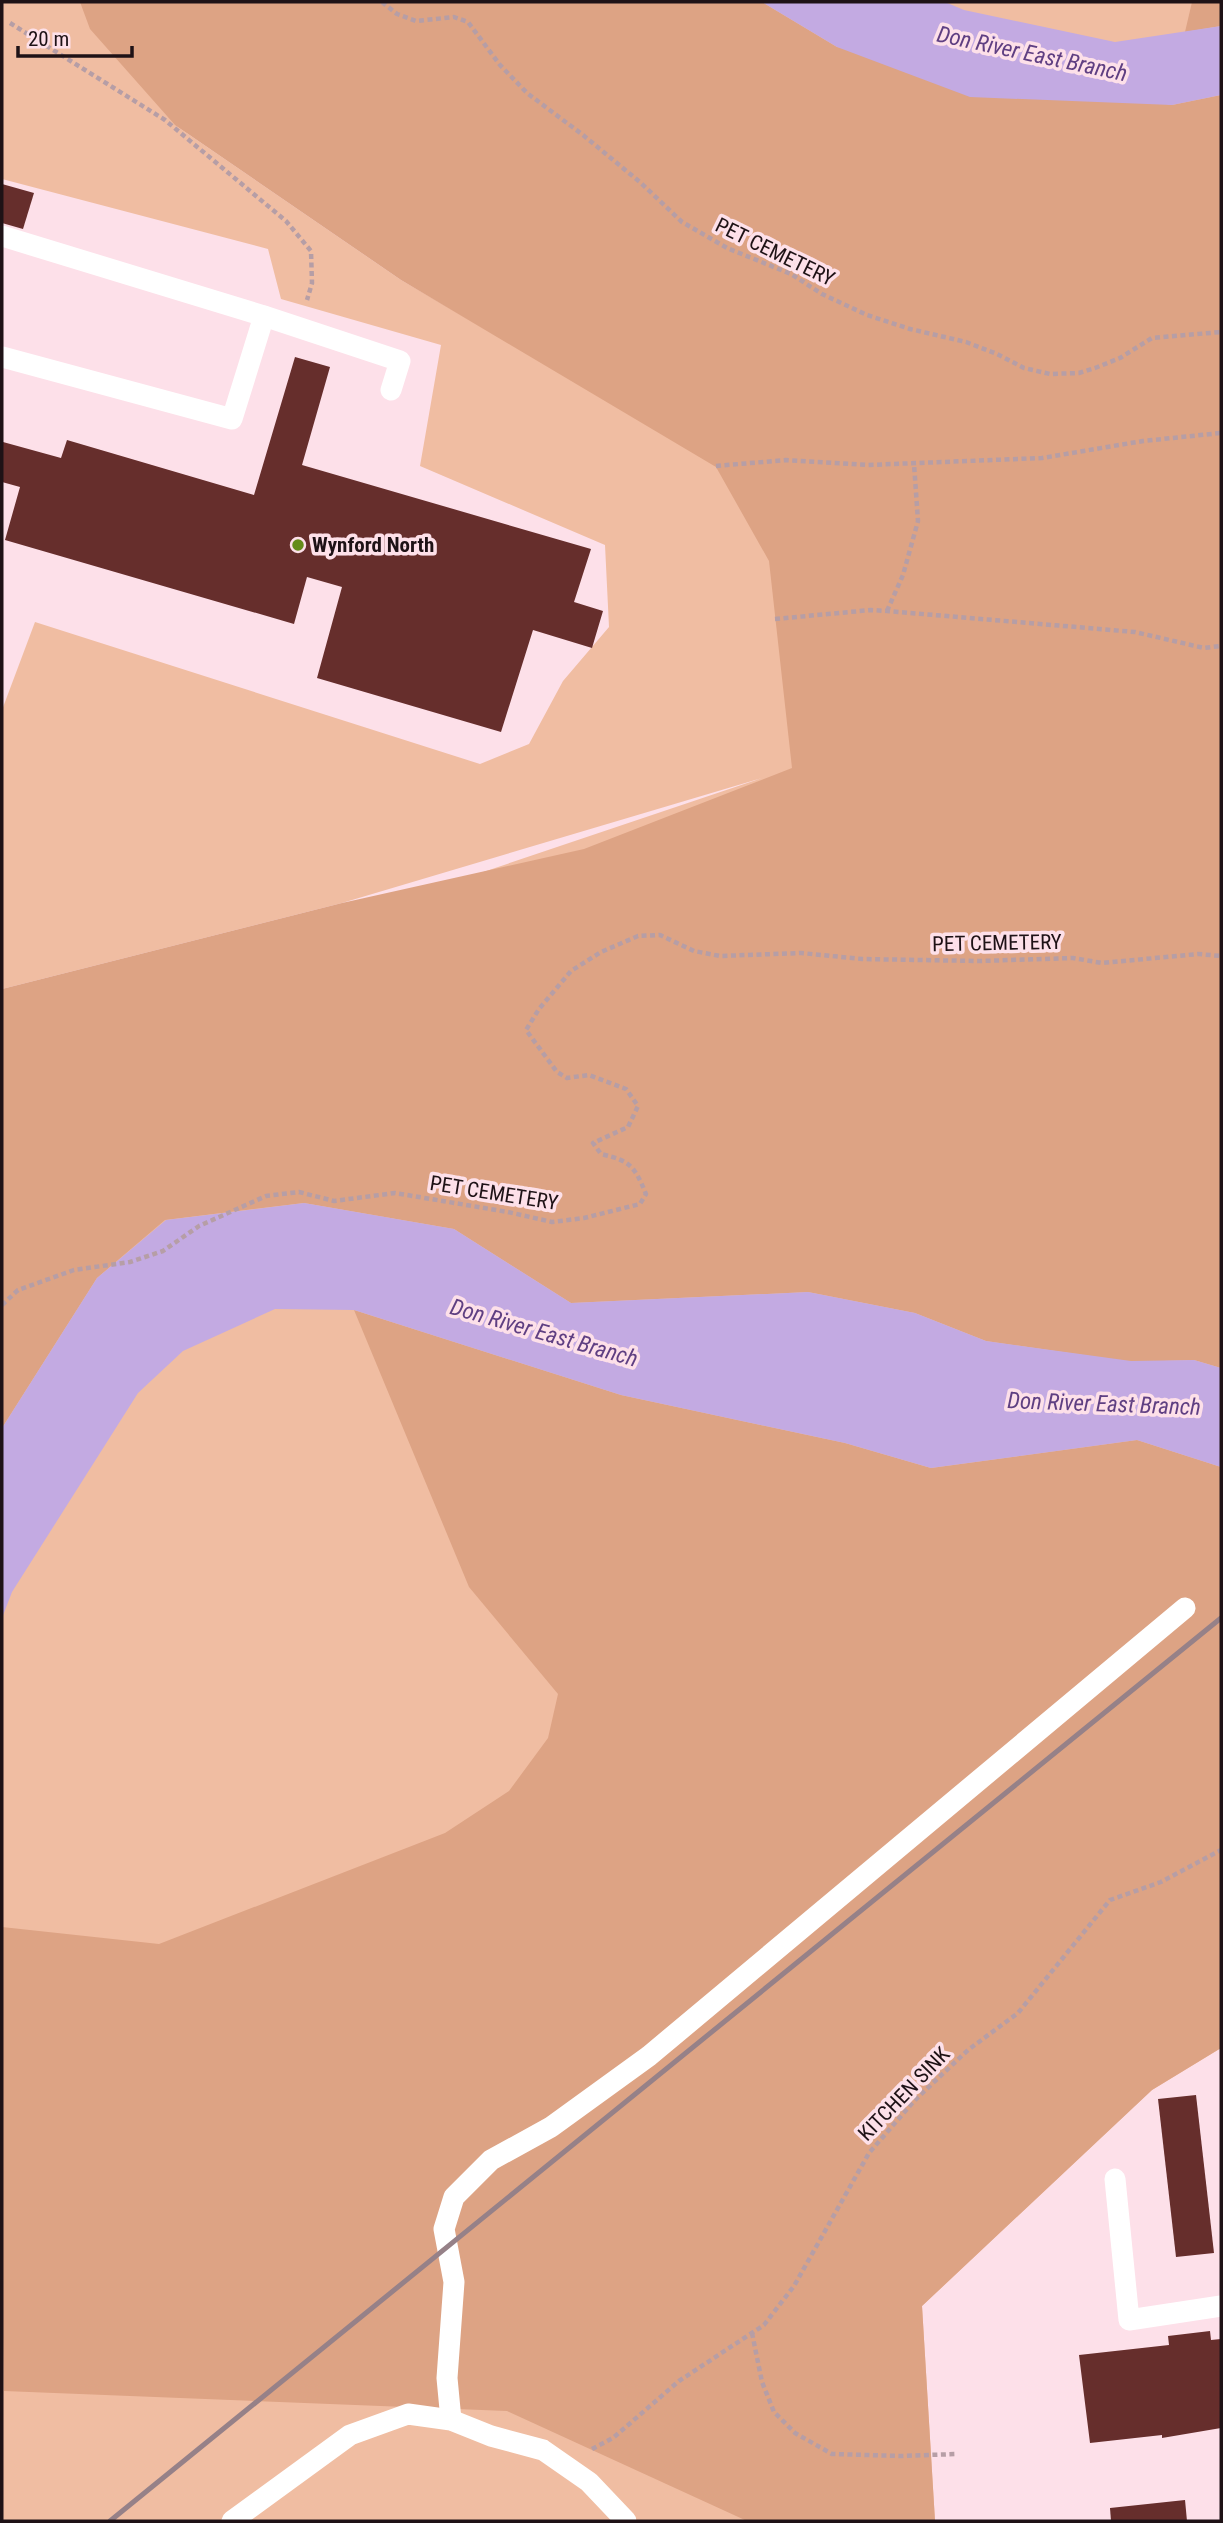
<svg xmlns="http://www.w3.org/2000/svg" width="1223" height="2523" font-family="'Roboto Condensed',sans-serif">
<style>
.green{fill:#f0bda2;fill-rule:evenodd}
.forest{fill:#dda384}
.water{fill:#c3aae2}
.building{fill:#662e2c}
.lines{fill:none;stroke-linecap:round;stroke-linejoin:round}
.path{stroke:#b69ea6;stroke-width:4.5;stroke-dasharray:5 3.5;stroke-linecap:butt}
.lane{stroke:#fff;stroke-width:21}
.rail{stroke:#968188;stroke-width:5}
.poi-dot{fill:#648c19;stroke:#fde0e9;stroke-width:2.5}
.labels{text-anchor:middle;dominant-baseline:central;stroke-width:7;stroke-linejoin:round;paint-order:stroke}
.street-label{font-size:21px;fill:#1e1216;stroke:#fde0e9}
.poi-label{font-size:21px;font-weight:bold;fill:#1e1216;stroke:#fde0e9;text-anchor:start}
.water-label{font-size:23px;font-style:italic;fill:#5f3f82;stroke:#fde0e9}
</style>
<rect width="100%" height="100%" fill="#fde0e9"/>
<!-- green -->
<path class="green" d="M 2,2 L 1221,2 L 1221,2048 L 1152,2090 L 922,2306 L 935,2521 L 2,2521 L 2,1034 L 762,778 L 342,903 L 2,989 L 2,710 L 35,622 L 480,764 L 529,744 L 563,681 L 609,627 L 605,545 L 420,466 L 441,345 L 281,299 L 268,249 L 2,179 ZM 175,125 L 658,430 L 401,280 Z"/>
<!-- forest -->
<g class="forest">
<path d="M 80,2 L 762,2 L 837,47 L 1172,105 L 1221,95 L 1221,1368 L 1194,1360 L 1131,1362 L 986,1341 L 915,1313 L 808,1292 L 571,1303 L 454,1229 L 304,1203 L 165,1220 L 97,1278 L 2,1428 L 2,989 L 342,903 L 584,849 L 792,768 L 769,561 L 716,467 L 401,280 L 175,125 L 90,29 Z"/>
<path d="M 1192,2 L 1221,2 L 1221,26 L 1185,32 Z"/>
<path d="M 354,1310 L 621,1395 L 845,1443 L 931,1468 L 1137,1440 L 1221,1467 L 1221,2048 L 1152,2090 L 922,2306 L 935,2521 L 747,2521 L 507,2411 L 4,2391 L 2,2282 L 2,1927 L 159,1944 L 445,1833 L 509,1791 L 548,1738 L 558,1694 L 469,1587 Z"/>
</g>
<!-- water -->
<g class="water">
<path d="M 762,2 L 945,2 L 964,10 L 1115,42 L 1221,26 L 1221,95 L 1172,105 L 970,97 L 837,47 Z"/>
<path d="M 304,1203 L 454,1229 L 571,1303 L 808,1292 L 915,1313 L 986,1341 L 1131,1361 L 1194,1360 L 1221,1368 L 1221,1467 L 1137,1440 L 931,1468 L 845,1443 L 621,1395 L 354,1310 L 275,1309 L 183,1351 L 138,1393 L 12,1592 L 2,1618 L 2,1428 L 97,1278 L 166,1220 Z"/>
</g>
<!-- building -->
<g class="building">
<path d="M 2,184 L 34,193 L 23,229 L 2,223 Z"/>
<path d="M 295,357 L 330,367 L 302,465 L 591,549 L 574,602 L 603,611 L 592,648 L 533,630 L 501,732 L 317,678 L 342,587 L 307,577 L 294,624 L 5,540 L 20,487 L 2,482 L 3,442 L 61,458 L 67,440 L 254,495 Z"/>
<path d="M 1196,2095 L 1214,2253 L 1176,2257 L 1158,2099 Z"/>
<path d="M 1210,2331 L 1211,2340 L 1221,2339 L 1221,2428 L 1162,2438 L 1162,2435 L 1090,2443 L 1079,2355 L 1169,2345 L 1168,2336 Z"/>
<path d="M 1185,2500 L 1187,2521 L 1111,2521 L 1110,2508 Z"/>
</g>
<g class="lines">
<!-- path -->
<g class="path">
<path d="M 382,2 L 397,14 L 416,21 L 454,17 L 468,22 L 500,65 L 527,93 L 583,135 L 641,183 L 682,222 L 727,248 L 791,274 L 822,294 L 867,315 L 910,329 L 966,342 L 997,354 L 1024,368 L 1050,374 L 1079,373 L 1095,368 L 1120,358 L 1152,338 L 1221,332"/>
<path d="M 10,23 L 165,120 L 286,221 L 311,251 L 312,283 L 307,300"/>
<path d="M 716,466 L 786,460 L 868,465 L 1042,458 L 1143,441 L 1221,433"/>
<path d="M 887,611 L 903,575 L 918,521 L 914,464"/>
<path d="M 775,619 L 871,610 L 887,611 L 1135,632 L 1204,648 L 1221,646"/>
<path d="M 2,1305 L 18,1290 L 74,1270 L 130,1262 L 163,1251 L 199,1226 L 266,1196 L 299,1192 L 334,1201 L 395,1193 L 508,1212 L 552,1222 L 584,1218 L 640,1204 L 646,1194 C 634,1165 630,1161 601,1154 L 593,1143 L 628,1127 L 638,1106 L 626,1089 L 589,1075 L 567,1078 L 557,1072 L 526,1030 L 539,1009 L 571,971 L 601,952 L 638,936 L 660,935 L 694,951 L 720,956 L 801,953 L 862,959 L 919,960 L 980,961 L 1073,958 L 1102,963 L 1198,954 L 1221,956"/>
<path d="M 752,2333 L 762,2382 L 774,2412 L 795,2433 L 832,2454 L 900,2456 L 957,2454"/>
<path d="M 592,2449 L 613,2438 L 679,2381 L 764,2325 L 794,2286 L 869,2153 L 915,2100 L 968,2050 L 1018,2013 L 1110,1900 L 1161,1882 L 1221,1850"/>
</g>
<!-- lane -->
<g class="lane">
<path d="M 2,236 L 264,316 L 232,419 L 2,357"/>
<path d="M 264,316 L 400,361 L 391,390"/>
<path d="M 1115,2179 L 1129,2320 L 1221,2306"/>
<path d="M 451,2420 L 447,2378 L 454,2282 L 444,2229 L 454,2197 L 491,2160 L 551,2127 L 649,2056 L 1185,1608"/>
<path d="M 232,2521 L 350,2435 L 408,2414 L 451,2420 L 491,2436 L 543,2450 L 589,2482 L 626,2521"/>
</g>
<!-- rail -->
<path class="rail" d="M 110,2521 L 1221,1618"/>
</g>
<!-- markers -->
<circle class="poi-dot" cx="298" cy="545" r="7"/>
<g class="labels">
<!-- street labels -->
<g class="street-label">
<text transform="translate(775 252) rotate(26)">PET CEMETERY</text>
<text transform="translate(997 943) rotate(-1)">PET CEMETERY</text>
<text transform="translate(494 1193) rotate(9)">PET CEMETERY</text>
<text transform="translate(904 2094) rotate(-46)">KITCHEN SINK</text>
</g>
<!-- poi labels -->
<g class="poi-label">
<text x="312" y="545">Wynford North</text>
</g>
<!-- water labels -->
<g class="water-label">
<text transform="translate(1032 54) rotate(12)">Don River East Branch</text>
<text transform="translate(544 1333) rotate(16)">Don River East Branch</text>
<text transform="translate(1104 1404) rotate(2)">Don River East Branch</text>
</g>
</g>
<!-- border -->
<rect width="1223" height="2523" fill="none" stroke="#1e1216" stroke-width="7"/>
<!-- scale -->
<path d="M18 46v10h114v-10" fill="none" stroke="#1e1216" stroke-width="3.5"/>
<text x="28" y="46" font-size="21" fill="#1e1216" stroke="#fde0e9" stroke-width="5" paint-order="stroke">20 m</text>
</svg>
